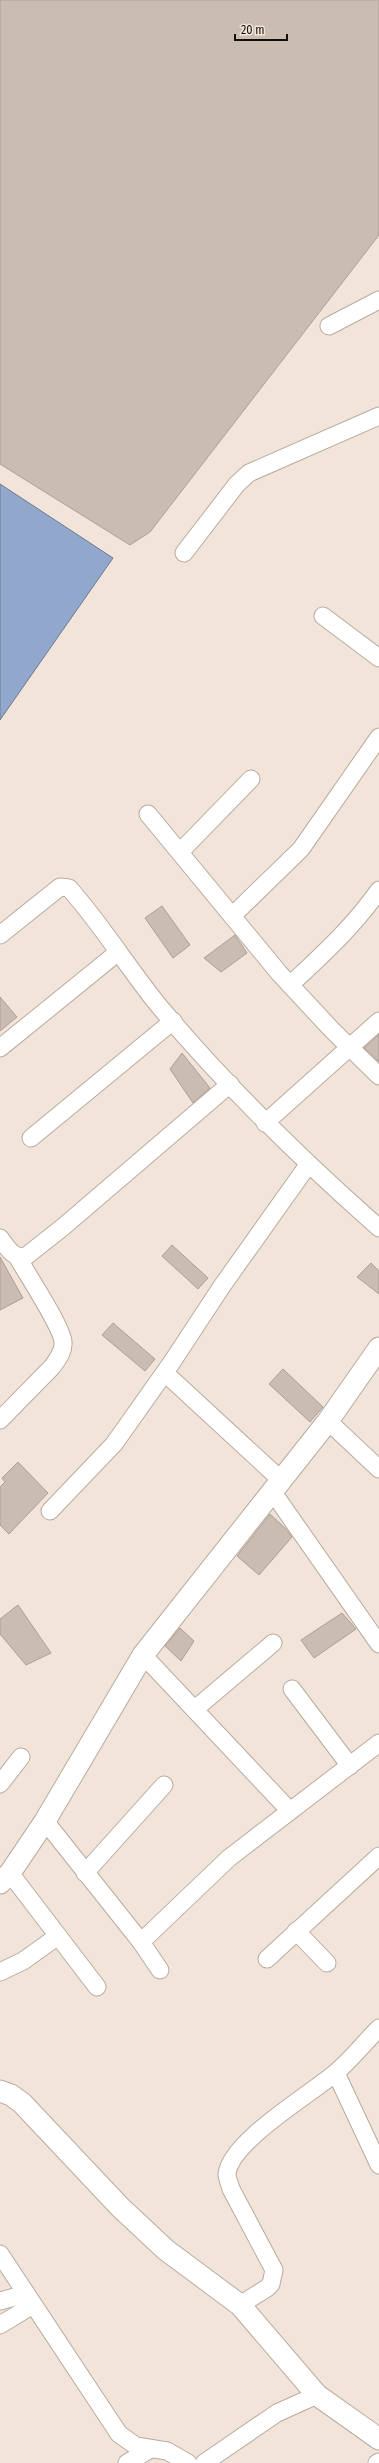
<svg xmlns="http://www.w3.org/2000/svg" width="379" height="2463" font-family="'Fira Sans Condensed',sans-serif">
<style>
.water{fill:#91a8cc;stroke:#6b7a92}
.building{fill:#cabcb1;stroke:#ac9f94}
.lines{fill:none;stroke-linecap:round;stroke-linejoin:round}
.minor-casing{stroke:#b8aba0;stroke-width:19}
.tertiary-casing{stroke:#b8aba0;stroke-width:23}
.minor{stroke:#fff;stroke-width:17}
.tertiary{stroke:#fff;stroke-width:21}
</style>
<rect width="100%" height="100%" fill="#f2e4d9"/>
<!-- water -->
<path class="water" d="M 0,484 L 113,558 L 0,720 Z"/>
<!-- building -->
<g class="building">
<path d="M 0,0 L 379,0 L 379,235 L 150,532 L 130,545 L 0,464 Z"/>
<path d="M 162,906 L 190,945 L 173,958 L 145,918 Z"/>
<path d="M 235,935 L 247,953 L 221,972 L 204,958 Z"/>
<path d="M 0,997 L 17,1017 L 0,1031 Z"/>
<path d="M 379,1034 L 379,1062 L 364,1048 Z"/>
<path d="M 182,1053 L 210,1088 L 193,1103 L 170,1069 Z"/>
<path d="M 172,1245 L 208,1278 L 198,1289 L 162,1256 Z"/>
<path d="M 0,1257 L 23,1298 L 0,1310 Z"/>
<path d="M 371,1263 L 379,1271 L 379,1294 L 357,1277 Z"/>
<path d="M 113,1323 L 155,1359 L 145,1371 L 102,1335 Z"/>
<path d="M 283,1369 L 323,1407 L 310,1422 L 269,1384 Z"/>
<path d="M 18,1462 L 48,1493 L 9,1534 L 0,1525 L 0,1487 L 5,1482 L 2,1478 Z"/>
<path d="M 270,1514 L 285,1528 L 292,1537 L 259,1575 L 237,1556 Z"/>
<path d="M 18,1605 L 51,1653 L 26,1665 L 0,1634 L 0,1619 Z"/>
<path d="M 342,1613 L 356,1629 L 314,1658 L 301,1640 Z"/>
<path d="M 180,1628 L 194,1641 L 181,1661 L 165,1646 Z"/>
</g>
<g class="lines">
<defs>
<g id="minor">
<path d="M 329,326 L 379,300"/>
<path d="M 184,553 L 237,484 L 249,473 L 379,416"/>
<path d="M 323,616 L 379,658"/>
<path d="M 148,814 L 279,973 L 332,1030 L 379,1076"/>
<path d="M 180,852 L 251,779"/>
<path d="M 232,916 L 301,849 L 379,737"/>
<path d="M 0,935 L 60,887 L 69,888 C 102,925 128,968 159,1006 C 226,1086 301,1159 379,1228"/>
<path d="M 290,985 C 322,955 354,926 379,890"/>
<path d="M 0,1048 L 117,953"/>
<path d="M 265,1123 L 379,1021"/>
<path d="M 31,1138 L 173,1021"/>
<path d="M 0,1238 C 8,1248 12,1258 25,1257 L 63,1227 L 230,1084"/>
<path d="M 165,1373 L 281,1480"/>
<path d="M 0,1420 L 52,1367 C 57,1360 64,1352 63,1342 C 62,1327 27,1274 18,1258"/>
<path d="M 328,1421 L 379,1469"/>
<path d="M 272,1491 L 379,1644"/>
<path d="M 50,1511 L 114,1444 L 172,1362 L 222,1286 L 308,1165"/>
<path d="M 143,1655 L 289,1810"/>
<path d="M 292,1689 L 350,1766"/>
<path d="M 195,1709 L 273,1643"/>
<path d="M 0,1784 L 21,1757"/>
<path d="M 45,1821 L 141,1942 L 160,1970"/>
<path d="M 10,1873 L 97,1987"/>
<path d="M 85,1873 L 164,1785"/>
<path d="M 296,1931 L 327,1963"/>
<path d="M 141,1942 L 229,1858 L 379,1743"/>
<path d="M 267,1959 L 379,1856"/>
<path d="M 0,1972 L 23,1961 L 58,1936"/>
<path d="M 336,2073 L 379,2165"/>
<path d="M 0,2254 L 119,2434 L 136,2446 L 167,2451 L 188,2463"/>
<path d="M 0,2301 L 25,2294"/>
<path d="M 240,2305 L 267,2288 L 271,2284 L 274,2270 L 231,2189 C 230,2184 227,2179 227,2174 C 230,2142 309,2095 334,2074 C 350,2061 364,2043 379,2028"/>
<path d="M 0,2325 L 33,2305"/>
<path d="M 127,2463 L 149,2450"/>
<path d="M 204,2463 L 277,2413 L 317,2395"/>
<path d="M 377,2463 L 379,2462"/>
</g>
<g id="tertiary">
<path d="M 0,1883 L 10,1873 L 45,1821 L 143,1655 L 328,1421 L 379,1348"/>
<path d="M 0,2091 L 11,2095 L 22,2103 L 120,2207 L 166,2250 L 240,2305 L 317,2395 L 379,2439"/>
</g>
</defs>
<!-- minor casing -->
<use href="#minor" class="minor-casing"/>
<!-- tertiary casing -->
<use href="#tertiary" class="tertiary-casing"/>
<!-- minor -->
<use href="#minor" class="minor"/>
<!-- tertiary -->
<use href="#tertiary" class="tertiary"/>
</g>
<!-- scale -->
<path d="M235 34v6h52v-6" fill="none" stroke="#130f0b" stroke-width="2"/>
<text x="241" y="34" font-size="12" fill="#130f0b" stroke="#f2e4d9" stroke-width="3" paint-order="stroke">20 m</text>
</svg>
